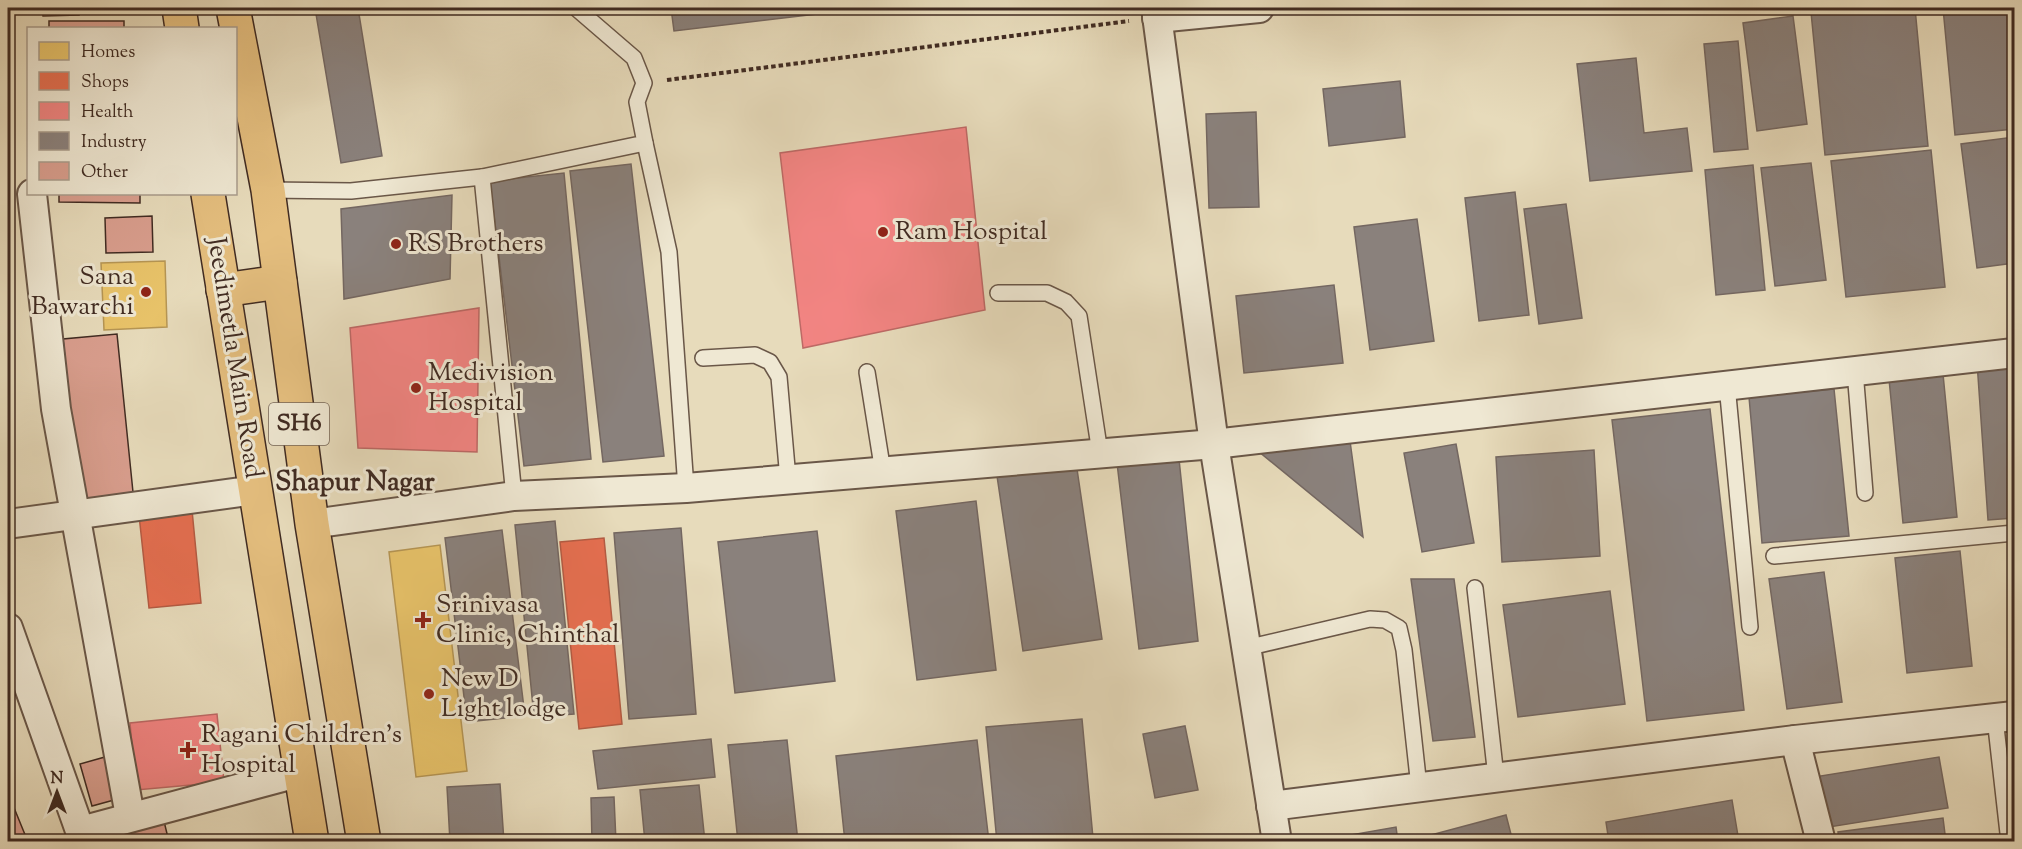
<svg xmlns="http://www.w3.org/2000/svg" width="2022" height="849" font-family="'Sorts Mill Goudy',serif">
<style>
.homes{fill:#e9c46a;stroke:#b69654;stroke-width:1.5}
.shops{fill:#e76f51;stroke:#b55b43;stroke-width:1.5}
.health{fill:#f28482;stroke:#bd6965;stroke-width:1.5}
.industry{fill:#8a817c;stroke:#746761;stroke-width:1.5}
.building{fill:#d99e8e;stroke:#402b22;stroke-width:1.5}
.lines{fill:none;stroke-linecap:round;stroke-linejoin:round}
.lane-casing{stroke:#6a5748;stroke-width:18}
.street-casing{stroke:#6a5748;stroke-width:32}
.primary-casing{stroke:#402b22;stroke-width:36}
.path{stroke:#402b22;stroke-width:4;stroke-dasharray:4.5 3;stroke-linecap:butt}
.lane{stroke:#efe8d3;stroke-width:15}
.street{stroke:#efe8d3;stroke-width:28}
.primary{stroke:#e4be7e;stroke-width:33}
.poi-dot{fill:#8f2418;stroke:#efe8d3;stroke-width:2}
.labels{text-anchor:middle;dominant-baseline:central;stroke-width:6;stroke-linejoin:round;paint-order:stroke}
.shield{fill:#efe8d3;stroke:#746457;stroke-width:1.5}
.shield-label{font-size:24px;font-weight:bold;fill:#402b22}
.poi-label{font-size:26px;fill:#402b22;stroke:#efe8d3;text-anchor:start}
.street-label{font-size:26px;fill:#402b22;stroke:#efe8d3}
.neighbourhood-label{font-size:27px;font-weight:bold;fill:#402b22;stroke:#efe8d3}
</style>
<rect width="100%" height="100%" fill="#e7dbbb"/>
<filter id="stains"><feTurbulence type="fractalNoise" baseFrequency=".00333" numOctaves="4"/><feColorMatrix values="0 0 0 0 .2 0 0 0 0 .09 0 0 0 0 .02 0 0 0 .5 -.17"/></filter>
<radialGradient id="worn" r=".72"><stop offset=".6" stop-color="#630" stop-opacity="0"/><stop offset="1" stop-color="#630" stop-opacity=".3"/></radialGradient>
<!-- homes -->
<g class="homes">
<path d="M 165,261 L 167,327 L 104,330 L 101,263 Z"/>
<path d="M 440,545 L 467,771 L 416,777 L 389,552 Z"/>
</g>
<!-- shops -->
<g class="shops">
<path d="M 192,510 L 201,603 L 149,608 L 139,515 Z"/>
<path d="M 604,538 L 622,724 L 579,729 L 560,542 Z"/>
</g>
<!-- health -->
<g class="health">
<path d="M 966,127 L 985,310 L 803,348 L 780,153 Z"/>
<path d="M 479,308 L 477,452 L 358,448 L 350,328 Z"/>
<path d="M 217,714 L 224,782 L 136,790 L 130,723 Z"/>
</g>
<!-- industry -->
<g class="industry">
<path d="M 315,8 L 358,8 L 382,156 L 341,163 Z"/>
<path d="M 671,8 L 868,8 L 674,31 Z"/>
<path d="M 1864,8 L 1915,8 L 1928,146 L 1825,155 L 1811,12 Z"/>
<path d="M 1943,8 L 2014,8 L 2014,129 L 1955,135 Z"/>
<path d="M 1793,16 L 1807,124 L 1757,131 L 1743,23 Z"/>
<path d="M 1738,41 L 1748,149 L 1714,152 L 1704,44 Z"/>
<path d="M 1636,58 L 1644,133 L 1687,128 L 1692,171 L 1590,181 L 1577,64 Z"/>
<path d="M 1400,81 L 1405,137 L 1329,146 L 1323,89 Z"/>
<path d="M 1256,112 L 1259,207 L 1209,208 L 1206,114 Z"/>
<path d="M 2014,137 L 2014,263 L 1977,268 L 1961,144 Z"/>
<path d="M 1931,150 L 1945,287 L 1846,297 L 1831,161 Z"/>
<path d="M 1811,163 L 1826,280 L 1775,286 L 1761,168 Z"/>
<path d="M 631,164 L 664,456 L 603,462 L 570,171 Z"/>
<path d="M 1753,165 L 1765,290 L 1716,295 L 1705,170 Z"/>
<path d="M 564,173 L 591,459 L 524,466 L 490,181 Z"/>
<path d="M 1515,192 L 1529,315 L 1479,321 L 1465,198 Z"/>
<path d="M 452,195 L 450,279 L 344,299 L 341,209 Z"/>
<path d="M 1566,204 L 1582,318 L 1539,324 L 1524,209 Z"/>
<path d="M 1417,219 L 1434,341 L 1370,350 L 1354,227 Z"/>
<path d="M 1334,285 L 1343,363 L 1244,373 L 1236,296 Z"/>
<path d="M 2014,357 L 2014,518 L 1988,520 L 1977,362 Z"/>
<path d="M 1943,374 L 1957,517 L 1903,523 L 1889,379 Z"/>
<path d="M 1834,389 L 1849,536 L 1762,543 L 1749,397 Z"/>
<path d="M 1710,409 L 1744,710 L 1647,721 L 1612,420 Z"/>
<path d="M 1350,441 L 1363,537 L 1258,451 Z"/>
<path d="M 1456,444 L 1474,543 L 1422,552 L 1404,453 Z"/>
<path d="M 1594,450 L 1600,556 L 1502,562 L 1496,457 Z"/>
<path d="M 1179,459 L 1198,641 L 1139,649 L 1117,463 Z"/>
<path d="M 1077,469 L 1102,639 L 1023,651 L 997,476 Z"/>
<path d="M 976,501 L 996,670 L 917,680 L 896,511 Z"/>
<path d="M 555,521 L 574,714 L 534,717 L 515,525 Z"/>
<path d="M 681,528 L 696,714 L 629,719 L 614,533 Z"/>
<path d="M 502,530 L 525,716 L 467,722 L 445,538 Z"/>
<path d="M 817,531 L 835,681 L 735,693 L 718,542 Z"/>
<path d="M 1960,551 L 1972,666 L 1907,673 L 1895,558 Z"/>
<path d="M 1824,572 L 1842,702 L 1787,709 L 1769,579 Z"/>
<path d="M 1411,579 L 1454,579 L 1475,737 L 1433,741 Z"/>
<path d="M 1610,591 L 1625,704 L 1518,717 L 1503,605 Z"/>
<path d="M 1082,719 L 1093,838 L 1054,842 L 997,842 L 986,727 Z"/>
<path d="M 1185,726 L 1198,790 L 1155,798 L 1143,734 Z"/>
<path d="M 711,739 L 715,777 L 598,789 L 593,751 Z"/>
<path d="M 787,740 L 798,842 L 738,842 L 728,745 Z"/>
<path d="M 977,740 L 989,842 L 845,842 L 836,756 Z"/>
<path d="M 1939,757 L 1948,808 L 1823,828 L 1814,777 Z"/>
<path d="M 500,784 L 504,842 L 450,842 L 447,787 Z"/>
<path d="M 699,785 L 705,842 L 645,842 L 640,790 Z"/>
<path d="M 614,797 L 616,842 L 592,842 L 591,798 Z"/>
<path d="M 1732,800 L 1739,842 L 1609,842 L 1606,822 Z"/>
<path d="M 1506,815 L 1513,842 L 1428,842 L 1427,836 Z"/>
<path d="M 1943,818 L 1946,842 L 1839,842 L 1838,832 Z"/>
<path d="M 1396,827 L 1398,842 L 1311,842 Z"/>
</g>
<!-- building -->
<g class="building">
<path d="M 42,8 L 78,8 L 79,15 L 43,16 Z"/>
<rect x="49" y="21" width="75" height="7"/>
<path d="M 59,194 L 140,194 L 140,203 L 59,202 Z"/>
<path d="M 152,216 L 153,252 L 106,253 L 105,218 Z"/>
<path d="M 117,334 L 134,502 L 80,508 L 63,339 Z"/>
<path d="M 112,755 L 125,797 L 92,806 L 80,764 Z"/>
<path d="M 8,793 L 28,842 L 8,842 Z"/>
<path d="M 163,817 L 169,842 L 113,842 L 110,828 Z"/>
</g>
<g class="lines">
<defs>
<g id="lane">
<path d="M 645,143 L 669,252 L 686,488"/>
<path d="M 268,190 L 351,191 L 482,177"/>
<path d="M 998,293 L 1047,293 L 1066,302 L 1079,316 L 1100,453"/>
<path d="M 703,358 L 755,355 L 770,362 L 779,377 L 788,479"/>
<path d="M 1855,371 L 1865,493"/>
<path d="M 867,372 L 883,472"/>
<path d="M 1727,385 L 1750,627"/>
<path d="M 514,496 L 482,177 L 645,143 L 637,102 L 644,83 L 634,58 L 576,8"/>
<path d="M 1774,556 L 2014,533"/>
<path d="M 1475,588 L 1496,777"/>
<path d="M 1246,648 L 1370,619 L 1385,620 L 1399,628 L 1404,650 L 1419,787"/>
<path d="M 1995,718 L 2009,842"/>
</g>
<g id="street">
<path d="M 1156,8 L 1214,444 L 1277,842"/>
<path d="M 1157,18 L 1259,8"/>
<path d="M 32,194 L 56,409 L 130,816"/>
<path d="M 8,524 L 255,490"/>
<path d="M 312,524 L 514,496 L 686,488 L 1214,444 L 2014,353"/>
<path d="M 8,628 L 84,842"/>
<path d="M 1795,740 L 1821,842"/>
<path d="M 1271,806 L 1795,740 L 2014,716"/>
<path d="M 81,831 L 301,772"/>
</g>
<g id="primary">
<path d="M 179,8 L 182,28"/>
<path d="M 233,8 L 268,190 L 312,524 L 364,842"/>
<path d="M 208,194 L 312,842"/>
<path d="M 223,290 L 280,282"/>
</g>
</defs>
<!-- lane casing -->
<use href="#lane" class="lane-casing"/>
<!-- street casing -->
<use href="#street" class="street-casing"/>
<!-- primary casing -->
<use href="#primary" class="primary-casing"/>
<!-- path -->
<path class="path" d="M 667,80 L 1129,21"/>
<!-- lane -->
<use href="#lane" class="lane"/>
<!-- street -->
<use href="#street" class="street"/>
<!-- primary -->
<use href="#primary" class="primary"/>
</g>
<!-- markers -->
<g class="poi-dot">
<circle cx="883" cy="232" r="6"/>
<circle cx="396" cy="244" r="6"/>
<circle cx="146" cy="292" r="6"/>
<circle cx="416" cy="388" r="6"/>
<path d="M420 611h6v6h6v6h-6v6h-6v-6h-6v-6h6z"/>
<circle cx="429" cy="694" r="6"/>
<path d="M185 741h6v6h6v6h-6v6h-6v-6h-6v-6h6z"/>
</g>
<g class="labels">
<!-- shield labels -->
<rect class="shield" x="269" y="403" width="60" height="42" rx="4.5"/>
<g class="shield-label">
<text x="299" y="424">SH6</text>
</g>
<!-- poi labels -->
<g class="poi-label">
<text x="895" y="232">Ram Hospital</text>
<text x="408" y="244">RS Brothers</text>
<text x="134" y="277" text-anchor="end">Sana<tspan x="134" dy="30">Bawarchi</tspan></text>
<text x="428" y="373">Medivision<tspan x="428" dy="30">Hospital</tspan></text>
<text x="436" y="605">Srinivasa<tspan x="436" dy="30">Clinic, Chinthal</tspan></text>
<text x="441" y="679">New D<tspan x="441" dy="30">Light lodge</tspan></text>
<text x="201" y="735">Ragani Children's<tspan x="201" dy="30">Hospital</tspan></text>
</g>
<!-- street labels -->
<g class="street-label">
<text transform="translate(234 358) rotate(81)">Jeedimetla Main Road</text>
</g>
<!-- neighbourhood labels -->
<g class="neighbourhood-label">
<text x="355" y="483">Shapur Nagar</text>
</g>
</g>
<!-- margin -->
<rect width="2022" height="849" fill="none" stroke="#e7dbbb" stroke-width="30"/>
<rect x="9" y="9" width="2004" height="831" fill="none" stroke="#402b22" stroke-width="3"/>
<rect x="15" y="15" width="1992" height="819" fill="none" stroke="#402b22" stroke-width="1.5"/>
<!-- legend -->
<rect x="27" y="27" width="210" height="168" fill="#efe8d3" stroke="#a99c8c" stroke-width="1.5"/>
<rect x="39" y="42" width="30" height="18" fill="#e9c46a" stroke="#a99c8c" stroke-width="1.5"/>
<text x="81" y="57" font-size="18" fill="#402b22">Homes</text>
<rect x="39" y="72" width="30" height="18" fill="#e76f51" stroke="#a99c8c" stroke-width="1.5"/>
<text x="81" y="87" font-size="18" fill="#402b22">Shops</text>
<rect x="39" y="102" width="30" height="18" fill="#f28482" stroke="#a99c8c" stroke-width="1.5"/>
<text x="81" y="117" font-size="18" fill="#402b22">Health</text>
<rect x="39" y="132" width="30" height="18" fill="#8a817c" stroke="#a99c8c" stroke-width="1.5"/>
<text x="81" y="147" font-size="18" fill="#402b22">Industry</text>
<rect x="39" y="162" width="30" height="18" fill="#d99e8e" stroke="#a99c8c" stroke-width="1.5"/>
<text x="81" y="177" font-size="18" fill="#402b22">Other</text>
<!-- north arrow -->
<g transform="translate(57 792)" stroke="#efe8d3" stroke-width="4.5" paint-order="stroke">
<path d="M0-4.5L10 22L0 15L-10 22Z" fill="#402b22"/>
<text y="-9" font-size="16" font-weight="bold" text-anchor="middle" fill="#402b22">N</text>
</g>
<rect width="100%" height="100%" filter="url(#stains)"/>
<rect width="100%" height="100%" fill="url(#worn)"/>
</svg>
